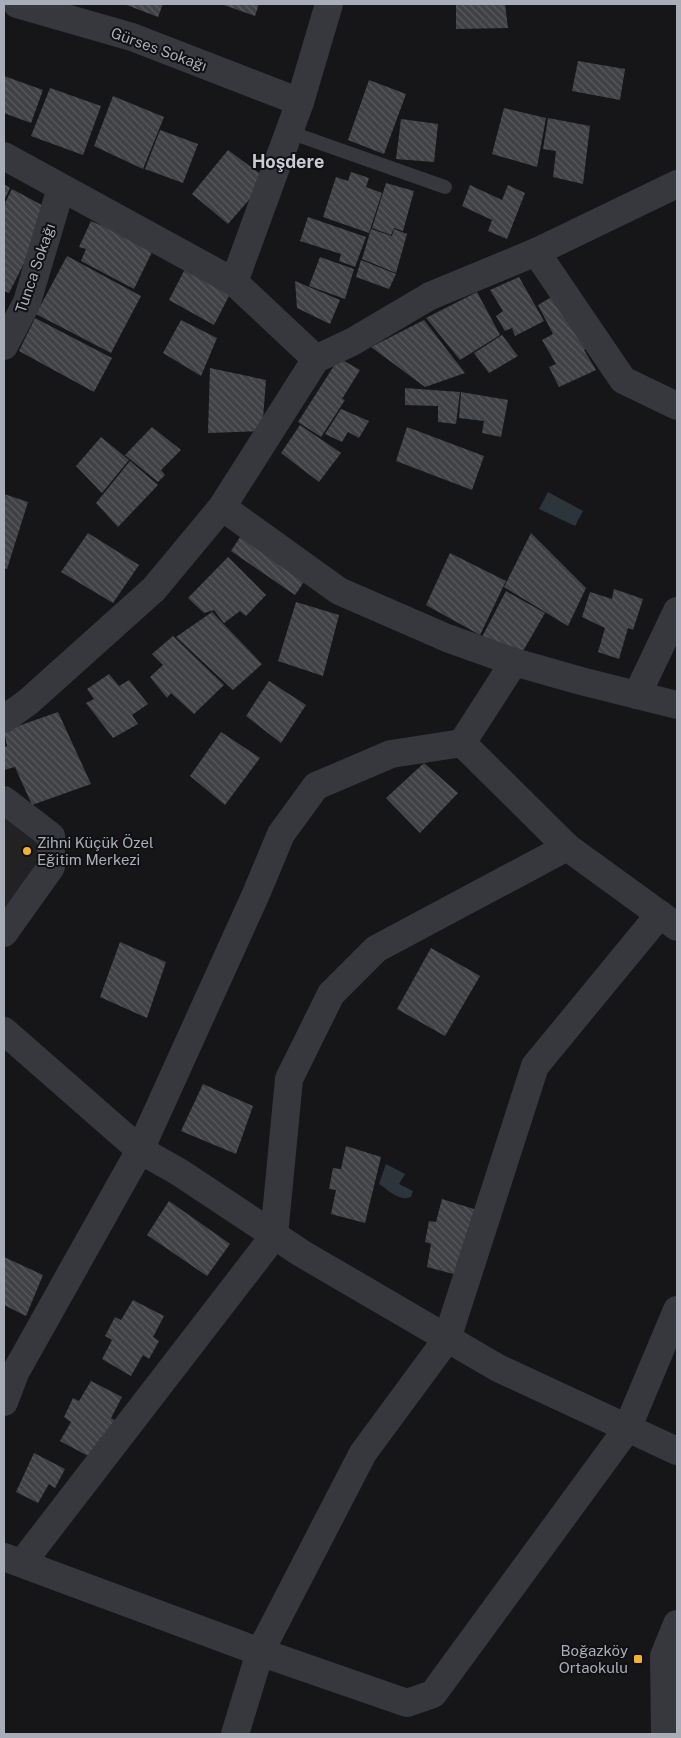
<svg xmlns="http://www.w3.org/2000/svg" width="681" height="1738" font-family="'Public Sans',sans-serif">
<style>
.built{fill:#222225}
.water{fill:#2c353c}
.building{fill:url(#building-back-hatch)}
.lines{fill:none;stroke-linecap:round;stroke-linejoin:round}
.service{stroke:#37383d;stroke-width:14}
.minor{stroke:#37383d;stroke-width:28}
.tertiary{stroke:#37383d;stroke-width:28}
.poi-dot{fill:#f2b134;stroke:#111113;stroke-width:2}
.labels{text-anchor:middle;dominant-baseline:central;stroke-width:4;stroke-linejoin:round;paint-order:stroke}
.street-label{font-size:15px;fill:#a8adb8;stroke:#111113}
.poi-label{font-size:15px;fill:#a8adb8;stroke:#111113;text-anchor:start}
.quarter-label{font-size:18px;font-weight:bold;fill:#c9ccd4;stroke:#111113}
</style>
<defs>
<pattern id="building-back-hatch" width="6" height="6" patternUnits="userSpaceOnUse" patternTransform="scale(1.25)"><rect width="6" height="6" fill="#404145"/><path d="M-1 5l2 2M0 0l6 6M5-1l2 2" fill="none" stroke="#595a5e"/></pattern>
</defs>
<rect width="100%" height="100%" fill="#161618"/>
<!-- built -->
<path class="built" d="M 4,800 L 51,836 L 4,933 Z"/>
<!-- water -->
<g class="water">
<path d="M 548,492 L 583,511 L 575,526 L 539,509 Z"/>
<path d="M 386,1164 L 405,1174 L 399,1184 L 413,1191 L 411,1197 C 400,1202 388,1190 379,1184 Z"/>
</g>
<!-- building -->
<g class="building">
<path d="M 124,4 L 163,4 L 158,17 Z"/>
<path d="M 221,4 L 259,4 L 255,16 Z"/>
<path d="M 456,4 L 505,4 L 508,28 L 456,29 Z"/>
<path d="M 578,61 L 625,69 L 620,100 L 572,91 Z"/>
<path d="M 4,76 L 43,90 L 31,123 L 4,113 Z"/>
<path d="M 369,80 L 406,94 L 384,154 L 348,140 Z"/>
<path d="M 50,88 L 101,106 L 83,155 L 31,136 Z"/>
<path d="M 113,96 L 164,117 L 143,169 L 94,146 Z"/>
<path d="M 504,108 L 546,118 L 537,167 L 492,154 Z"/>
<path d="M 548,118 L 590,126 L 583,184 L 553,177 L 556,151 L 543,149 Z"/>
<path d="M 401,119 L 438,124 L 434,162 L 396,159 Z"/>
<path d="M 160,130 L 198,144 L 183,183 L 145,169 Z"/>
<path d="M 228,150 L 267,179 L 228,224 L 192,194 Z"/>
<path d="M 351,172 L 369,178 L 366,187 L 382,193 L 369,233 L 323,217 L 336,177 L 348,181 Z"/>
<path d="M 386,183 L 414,191 L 403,231 L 394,228 L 391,235 L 372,228 Z"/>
<path d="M 4,184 L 10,188 L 4,201 Z"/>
<path d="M 470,185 L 502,200 L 508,185 L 525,193 L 507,239 L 488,231 L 492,220 L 462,206 Z"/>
<path d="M 12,189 L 51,210 L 9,293 L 4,291 L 4,205 Z"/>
<path d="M 308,217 L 366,237 L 355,267 L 339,261 L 341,254 L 300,241 Z"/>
<path d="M 102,218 L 155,246 L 134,289 L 81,261 L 86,249 L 79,247 L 91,221 L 100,225 Z"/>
<path d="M 371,229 L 392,236 L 394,229 L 407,234 L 396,273 L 362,259 Z"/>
<path d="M 67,256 L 141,296 L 111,353 L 36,314 Z"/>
<path d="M 320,257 L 354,269 L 345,299 L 309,286 Z"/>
<path d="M 361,260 L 396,274 L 389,289 L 356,277 Z"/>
<path d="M 186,267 L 231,292 L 214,325 L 169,300 Z"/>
<path d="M 519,277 L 544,321 L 515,336 L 512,328 L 505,331 L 496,316 L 503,311 L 490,290 Z"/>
<path d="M 295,281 L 340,300 L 330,324 L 297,308 Z"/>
<path d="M 477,292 L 500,335 L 460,360 L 426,318 Z"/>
<path d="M 560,292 L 577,321 L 562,329 L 578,321 L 595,344 L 584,350 L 596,370 L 559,387 L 549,367 L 556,364 L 542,340 L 553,334 L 538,305 Z"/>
<path d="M 35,318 L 112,358 L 94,392 L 19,351 Z"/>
<path d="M 181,320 L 217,338 L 201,376 L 163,353 Z"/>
<path d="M 424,320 L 465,373 L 425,387 L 371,347 Z"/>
<path d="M 502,335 L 518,356 L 489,373 L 474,353 Z"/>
<path d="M 339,358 L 360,370 L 342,399 L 345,400 L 321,437 L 298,422 Z"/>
<path d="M 210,368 L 266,380 L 262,431 L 208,433 Z"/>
<path d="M 405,388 L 460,392 L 456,424 L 438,422 L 438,406 L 405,405 Z"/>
<path d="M 461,392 L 508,400 L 501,437 L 482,433 L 484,421 L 459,418 Z"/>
<path d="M 341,409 L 369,421 L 359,438 L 348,432 L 342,442 L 325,434 Z"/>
<path d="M 300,425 L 341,453 L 319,482 L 281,453 Z"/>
<path d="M 152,427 L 181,450 L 161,470 L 165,475 L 158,482 L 125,455 Z"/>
<path d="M 407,427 L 484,456 L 472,490 L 396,461 Z"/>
<path d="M 101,437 L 129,460 L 102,493 L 76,466 Z"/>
<path d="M 130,461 L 158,485 L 118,527 L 96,503 Z"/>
<path d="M 4,494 L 28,502 L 7,569 L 4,568 Z"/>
<path d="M 246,528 L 310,573 L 295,595 L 231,551 Z"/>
<path d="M 88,533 L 139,565 L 113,603 L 61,572 Z"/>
<path d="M 531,533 L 586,588 L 568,626 L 504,587 Z"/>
<path d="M 450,553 L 506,581 L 480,635 L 426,605 Z"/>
<path d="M 228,557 L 266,595 L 246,616 L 240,611 L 224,623 L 214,610 L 204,613 L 188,598 Z"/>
<path d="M 614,589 L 643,599 L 633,630 L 628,628 L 619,659 L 598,652 L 605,628 L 582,617 L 590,592 L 612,599 Z"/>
<path d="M 506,591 L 545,613 L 519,658 L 482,637 Z"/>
<path d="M 296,602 L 339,615 L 323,676 L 278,661 Z"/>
<path d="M 212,612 L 262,664 L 233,690 L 176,637 Z"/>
<path d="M 173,636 L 224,685 L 194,714 L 171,693 L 167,698 L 150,677 L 163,665 L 152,654 Z"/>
<path d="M 109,674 L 119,686 L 129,680 L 148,704 L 132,715 L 138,724 L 113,738 L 86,703 L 94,699 L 87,689 Z"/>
<path d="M 269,681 L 306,705 L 281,743 L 246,716 Z"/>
<path d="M 58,712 L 91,784 L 32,805 L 15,767 L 4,770 L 4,747 L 7,746 L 4,731 Z"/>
<path d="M 221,732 L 260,758 L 225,805 L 190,776 Z"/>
<path d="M 424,763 L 458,793 L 420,833 L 386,798 Z"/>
<path d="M 120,942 L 166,962 L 147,1018 L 100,997 Z"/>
<path d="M 431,948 L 480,976 L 445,1036 L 397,1009 Z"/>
<path d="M 203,1084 L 253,1106 L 236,1154 L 181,1131 Z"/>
<path d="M 346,1146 L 381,1157 L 365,1223 L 331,1214 L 336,1190 L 329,1189 L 333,1168 L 341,1169 Z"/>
<path d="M 442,1199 L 477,1210 L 461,1276 L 427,1267 L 431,1244 L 425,1242 L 429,1221 L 436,1222 Z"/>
<path d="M 169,1201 L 230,1244 L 207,1276 L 147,1235 Z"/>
<path d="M 4,1257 L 43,1275 L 26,1316 L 4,1305 Z"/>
<path d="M 133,1300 L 164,1316 L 153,1337 L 159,1341 L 149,1359 L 143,1355 L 131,1376 L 102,1359 L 112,1340 L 105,1336 L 115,1317 L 121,1320 Z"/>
<path d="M 91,1381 L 122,1397 L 111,1418 L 117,1422 L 107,1440 L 101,1437 L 90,1457 L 60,1441 L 71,1422 L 64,1417 L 73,1398 L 79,1401 Z"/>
<path d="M 34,1453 L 65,1469 L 55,1488 L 49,1484 L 38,1503 L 16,1492 Z"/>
</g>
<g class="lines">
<!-- service -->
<path class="service" d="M 289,132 L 445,187"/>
<!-- minor -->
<g class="minor">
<path d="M 17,4 L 132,37 L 300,102"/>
<path d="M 536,252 L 623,380 L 677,406"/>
<path d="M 234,282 L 300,102 L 329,4"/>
<path d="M 4,346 L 27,302 L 61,188"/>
<path d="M 222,507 L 339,591 L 447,638 L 514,662 L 581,681 L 677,705"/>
<path d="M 514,662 L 462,743 L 567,847 L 677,927"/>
<path d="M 637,695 L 677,611"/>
<path d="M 4,800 L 51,836 L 51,867 L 4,933"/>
<path d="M 4,1031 L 140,1150 L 256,894 L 281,834 L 316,786 L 391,754 L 462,743"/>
<path d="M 4,1402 L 15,1373 L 140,1150 L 179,1172 L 301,1253 L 498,1368 L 677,1451"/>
<path d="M 4,1557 L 260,1652 L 407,1703 L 433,1694 L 627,1429 L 677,1310"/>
<path d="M 22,1563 L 274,1236 L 289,1079 L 331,994 L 376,949 L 567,847"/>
<path d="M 235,1734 L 260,1652 L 363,1453 L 447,1339 L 535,1066 L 660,914"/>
</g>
<!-- tertiary -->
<g class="tertiary">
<path d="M 4,156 L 234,282 L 316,359"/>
<path d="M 4,719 L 28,702 L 154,589 L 222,507 L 316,359 L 352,342 L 430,296 L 536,252 L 677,184"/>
<path d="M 665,1734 L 664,1656 L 677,1624"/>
</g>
</g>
<!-- markers -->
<g class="poi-dot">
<circle cx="27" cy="851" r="5"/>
<rect x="633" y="1654" width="10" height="10" rx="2.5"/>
</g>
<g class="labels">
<!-- street labels -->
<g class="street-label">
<text transform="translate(159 49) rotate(20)">Gürses Sokağı</text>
<text transform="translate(35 268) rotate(-71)">Tunca Sokağı</text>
</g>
<!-- poi labels -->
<g class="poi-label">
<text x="37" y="842">Zihni Küçük Özel<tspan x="37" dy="17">Eğitim Merkezi</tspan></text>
<text x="628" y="1650" text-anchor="end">Boğazköy<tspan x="628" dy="17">Ortaokulu</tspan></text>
</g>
<!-- quarter labels -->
<g class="quarter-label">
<text x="288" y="161">Hoşdere</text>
</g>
</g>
<!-- border -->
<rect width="681" height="1738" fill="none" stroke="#a8adb8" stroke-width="10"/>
</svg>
